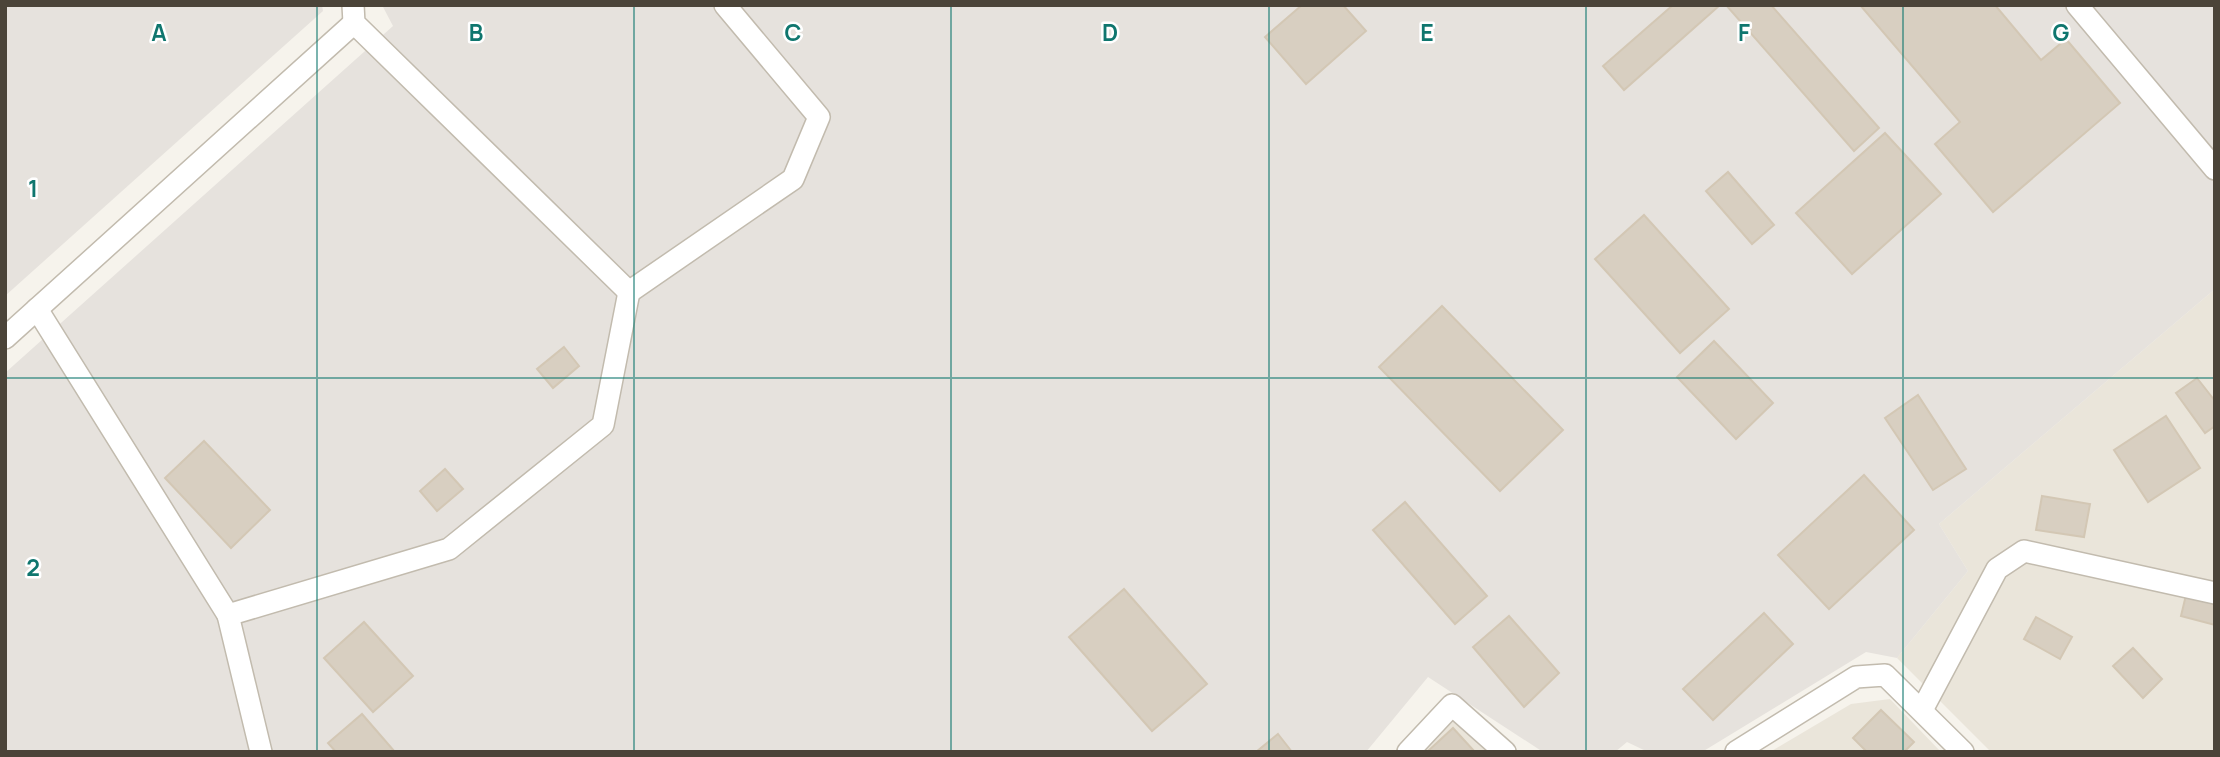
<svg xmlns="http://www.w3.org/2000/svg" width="2220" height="757" font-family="Manrope,sans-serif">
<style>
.residential{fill:#eae5da}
.industrial{fill:#e6e2dd}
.building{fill:#d8cfc1;stroke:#d3c7b4;stroke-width:2}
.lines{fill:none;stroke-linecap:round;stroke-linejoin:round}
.lane-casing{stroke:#c2bbae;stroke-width:24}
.lane{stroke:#fff;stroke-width:21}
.grid{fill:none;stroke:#0f766e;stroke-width:2;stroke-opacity:0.55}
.grid-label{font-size:23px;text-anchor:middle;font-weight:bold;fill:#0f766e;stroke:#fff;stroke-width:5;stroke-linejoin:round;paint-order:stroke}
</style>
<rect width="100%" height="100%" fill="#f6f3ec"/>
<!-- residential -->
<g class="residential">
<path d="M 2215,289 L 2215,752 L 1991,752 L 1897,658 L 1968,571 L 1939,524 Z"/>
<path d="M 1890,699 L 1941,752 L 1770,752 L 1851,704 Z"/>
<path d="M 1453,718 L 1492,752 L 1422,752 Z"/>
</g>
<!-- industrial -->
<g class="industrial">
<path d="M 5,5 L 322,5 L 323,11 L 5,296 Z"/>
<path d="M 382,5 L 2215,5 L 2215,289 L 1939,524 L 1968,571 L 1897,658 L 1866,652 L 1702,752 L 1648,752 L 1627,742 L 1615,752 L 1543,752 L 1428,677 L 1366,752 L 5,752 L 5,373 L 393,26 Z"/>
</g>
<!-- building -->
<g class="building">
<path d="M 1302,5 L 1343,5 L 1366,31 L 1306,84 L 1265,37 Z"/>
<path d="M 1673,5 L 1720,5 L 1624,90 L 1603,66 Z"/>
<path d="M 1726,5 L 1771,5 L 1879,128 L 1854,151 Z"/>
<path d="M 1860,5 L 1995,5 L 2041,60 L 2066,39 L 2120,103 L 1993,212 L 1935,144 L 1960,122 Z"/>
<path d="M 1885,133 L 1941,194 L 1852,274 L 1796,213 Z"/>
<path d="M 1728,172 L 1774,225 L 1752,244 L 1706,191 Z"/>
<path d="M 1644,215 L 1729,309 L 1680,353 L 1595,259 Z"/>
<path d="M 1442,306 L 1563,430 L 1500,491 L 1379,367 Z"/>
<path d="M 1714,341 L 1773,403 L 1736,439 L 1677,377 Z"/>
<path d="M 564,347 L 579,366 L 553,388 L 537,369 Z"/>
<path d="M 2197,378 L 2215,401 L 2215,426 L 2205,433 L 2176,393 Z"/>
<path d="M 1918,395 L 1966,469 L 1933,490 L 1885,418 Z"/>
<path d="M 2166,416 L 2200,468 L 2148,502 L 2114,450 Z"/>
<path d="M 204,441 L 270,510 L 231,548 L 165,478 Z"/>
<path d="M 445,469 L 463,489 L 437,511 L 420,491 Z"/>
<path d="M 1864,475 L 1914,530 L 1829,609 L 1778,555 Z"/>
<path d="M 2042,496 L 2090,504 L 2084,537 L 2036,530 Z"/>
<path d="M 1405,502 L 1487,596 L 1455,624 L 1373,530 Z"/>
<path d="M 1124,589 L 1207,684 L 1152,731 L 1069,637 Z"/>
<path d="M 2186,595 L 2215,602 L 2215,625 L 2181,616 Z"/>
<path d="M 1764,613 L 1793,644 L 1713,720 L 1683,689 Z"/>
<path d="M 1509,616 L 1559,673 L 1524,707 L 1473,647 Z"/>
<path d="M 2036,617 L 2072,637 L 2060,659 L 2024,639 Z"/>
<path d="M 364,622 L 413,676 L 373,712 L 324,658 Z"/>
<path d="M 2133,648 L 2162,679 L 2143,698 L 2113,666 Z"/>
<path d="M 1881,710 L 1914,742 L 1904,752 L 1867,752 L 1853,738 Z"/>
<path d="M 362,714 L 395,752 L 336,752 L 328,743 Z"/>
<path d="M 1453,728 L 1475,752 L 1427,752 Z"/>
<path d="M 1278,734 L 1292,752 L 1256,752 Z"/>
</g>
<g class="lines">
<defs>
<g id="lane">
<path d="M 353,5 L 354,23 L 629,292 L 793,179 L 819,117 L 725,5"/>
<path d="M 2077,5 L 2215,169"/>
<path d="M 37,309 L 228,615 L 449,549 L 603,425 L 629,292"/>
<path d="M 5,338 L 354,23"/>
<path d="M 228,615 L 261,752"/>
<path d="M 1922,710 L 1997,569 L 2024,551 L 2215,593"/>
<path d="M 1408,752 L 1452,705 L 1505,752"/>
<path d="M 1736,752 L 1856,677 L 1885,675 L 1963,752"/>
</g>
</defs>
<!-- lane casing -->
<use href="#lane" class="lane-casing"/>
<!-- lane -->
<use href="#lane" class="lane"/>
</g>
<!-- grid -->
<path class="grid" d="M 317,5 L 317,752M 634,5 L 634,752M 951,5 L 951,752M 1269,5 L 1269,752M 1586,5 L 1586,752M 1903,5 L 1903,752M 5,378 L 2215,378"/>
<g class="grid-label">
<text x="159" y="41">A</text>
<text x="476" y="41">B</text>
<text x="793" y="41">C</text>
<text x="1110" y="41">D</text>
<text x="1427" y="41">E</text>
<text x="1744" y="41">F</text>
<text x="2061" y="41">G</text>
<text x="33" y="197">1</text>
<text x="33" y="576">2</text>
</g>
<!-- border -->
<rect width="2220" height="757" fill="none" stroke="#4b4439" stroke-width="14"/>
</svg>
